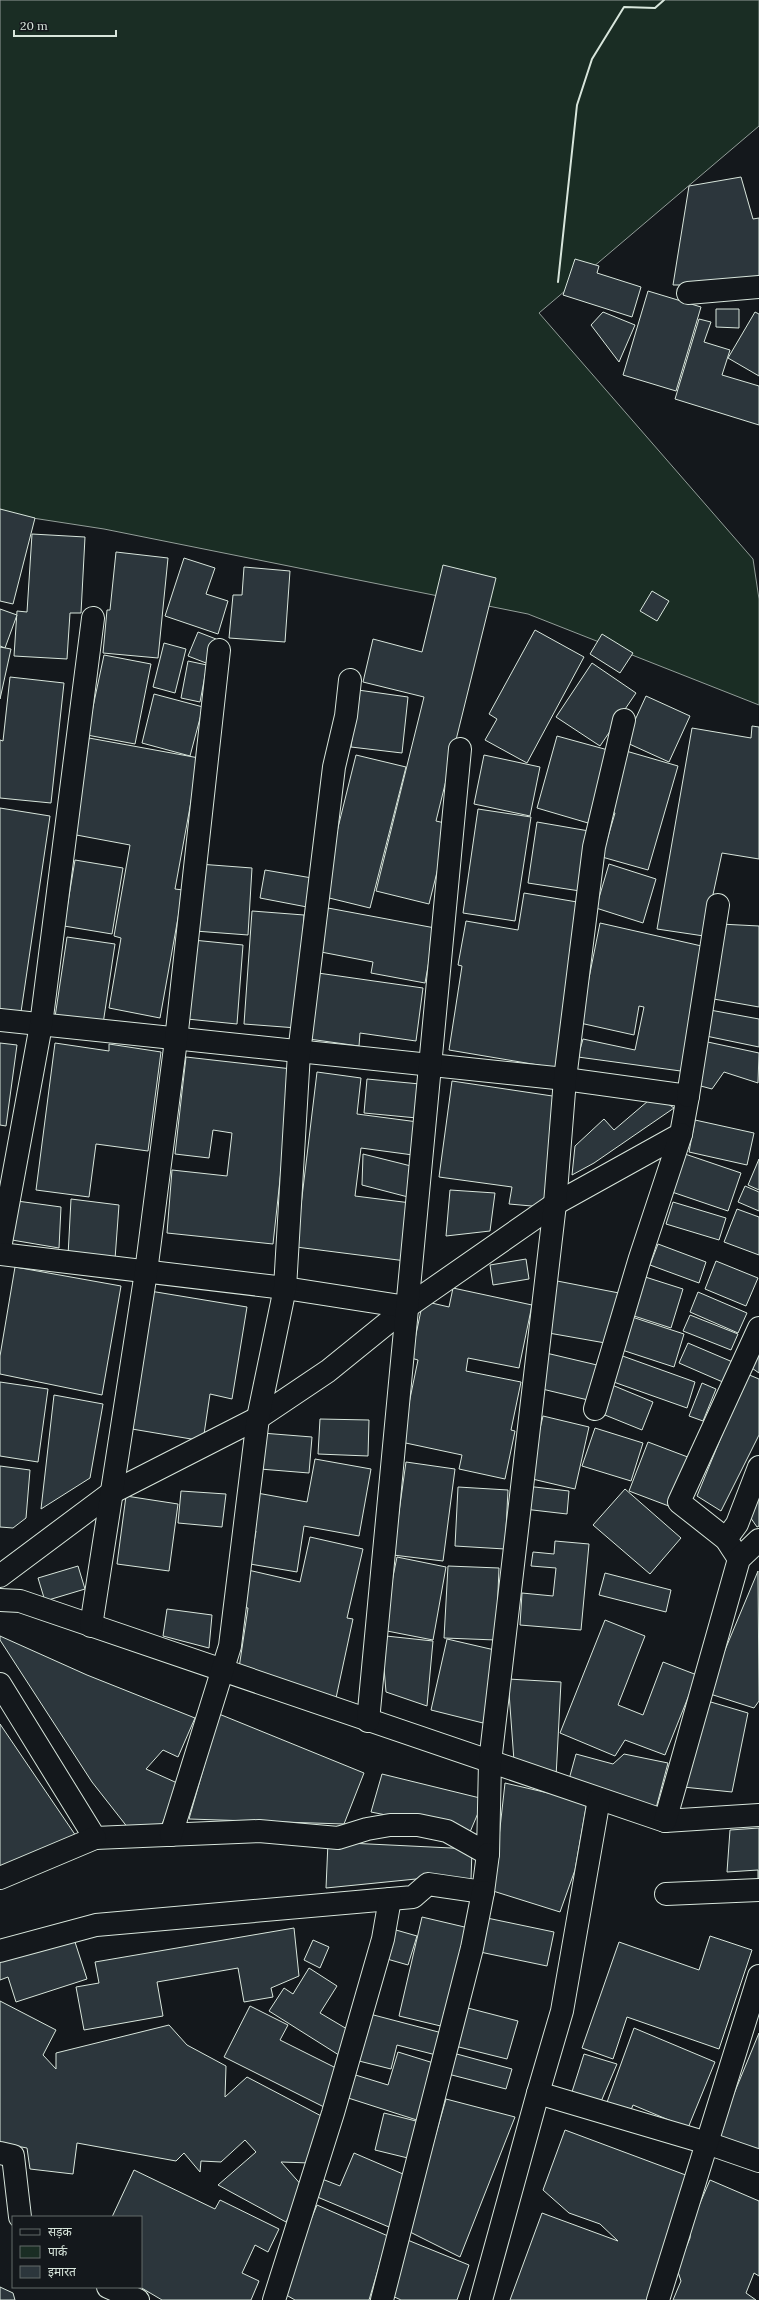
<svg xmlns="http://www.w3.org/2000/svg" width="759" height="2300" font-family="Lora,'Noto Sans Devanagari',serif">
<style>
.green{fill:#1a2d24;stroke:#939e99}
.building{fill:#2c363c;stroke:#d8e6dc}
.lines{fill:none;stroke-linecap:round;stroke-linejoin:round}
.street-casing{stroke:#d8e6dc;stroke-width:24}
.street{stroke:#14181c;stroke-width:22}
.wall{stroke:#d8e6dc;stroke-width:2}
</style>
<rect width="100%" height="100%" fill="#14181c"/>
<!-- green -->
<path class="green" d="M 0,0 L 759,0 L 759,126 L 539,313 L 753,559 L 759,599 L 759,705 L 528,614 L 104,529 L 0,513 Z"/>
<!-- building -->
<g class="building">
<path d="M 741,177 L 753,219 L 759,218 L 759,280 L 713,285 L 673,285 L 689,186 Z"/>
<path d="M 575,259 L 599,266 L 597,273 L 641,287 L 632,317 L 563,295 Z"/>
<path d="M 648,291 L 701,307 L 676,391 L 623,375 Z"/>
<path d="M 716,309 L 739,309 L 739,328 L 716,327 Z"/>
<path d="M 603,312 L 635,325 L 619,362 L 591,325 Z"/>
<path d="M 755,312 L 759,314 L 759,376 L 728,358 Z"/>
<path d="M 699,319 L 711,322 L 704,342 L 730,350 L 722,375 L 759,386 L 759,425 L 675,399 Z"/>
<path d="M 0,509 L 35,518 L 13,604 L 0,601 Z"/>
<path d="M 32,534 L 85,537 L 81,613 L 70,613 L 67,659 L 14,656 L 17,611 L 27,612 Z"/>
<path d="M 116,552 L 168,558 L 158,658 L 103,653 L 107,610 L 110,610 Z"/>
<path d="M 184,558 L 215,568 L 206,594 L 228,601 L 218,634 L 165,616 Z"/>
<path d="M 443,565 L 496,578 L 436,821 L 449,824 L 429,904 L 376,891 L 424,697 L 363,682 L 373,639 L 422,652 Z"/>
<path d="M 244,567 L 290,571 L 285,642 L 229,638 L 233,595 L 242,595 Z"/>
<path d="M 652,591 L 669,601 L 657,621 L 640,611 Z"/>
<path d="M 0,609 L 17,615 L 5,648 L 0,646 Z"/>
<path d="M 535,630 L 584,657 L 527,763 L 485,740 L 497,719 L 489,714 Z"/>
<path d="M 198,632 L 216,639 L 206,663 L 188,656 Z"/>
<path d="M 602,634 L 633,653 L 620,673 L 590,654 Z"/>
<path d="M 164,643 L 186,649 L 175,693 L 153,687 Z"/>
<path d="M 0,647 L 11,649 L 0,699 Z"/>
<path d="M 104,655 L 151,664 L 135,744 L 87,735 Z"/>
<path d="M 188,661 L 207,665 L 200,702 L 181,698 Z"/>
<path d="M 592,663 L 636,693 L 600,746 L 556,717 Z"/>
<path d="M 10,677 L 64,683 L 51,803 L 0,798 L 0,740 L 3,741 Z"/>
<path d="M 358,690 L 408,697 L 402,753 L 351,747 Z"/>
<path d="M 154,694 L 203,707 L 190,756 L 142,743 Z"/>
<path d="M 646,696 L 690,716 L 669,762 L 625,742 Z"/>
<path d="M 752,726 L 759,727 L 759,859 L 722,853 L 704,936 L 657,929 L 692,728 L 751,738 Z"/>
<path d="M 557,736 L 608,750 L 588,823 L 537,808 Z"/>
<path d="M 89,738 L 199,758 L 175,889 L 183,890 L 160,1018 L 109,1008 L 121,938 L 114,936 L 130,845 L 71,834 Z"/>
<path d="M 626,751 L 678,766 L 648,870 L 602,857 L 615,813 L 609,811 Z"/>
<path d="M 356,755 L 406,767 L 370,908 L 321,896 Z"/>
<path d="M 484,755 L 540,767 L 530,816 L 474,804 Z"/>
<path d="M 0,808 L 50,816 L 21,1012 L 0,1009 Z"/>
<path d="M 478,809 L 531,817 L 515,921 L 463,913 Z"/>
<path d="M 537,822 L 589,831 L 580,891 L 528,883 Z"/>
<path d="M 75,860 L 123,868 L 112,934 L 64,926 Z"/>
<path d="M 199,864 L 252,868 L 248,935 L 195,931 Z"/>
<path d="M 609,864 L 656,879 L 643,923 L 596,908 Z"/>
<path d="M 265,870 L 312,878 L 307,907 L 260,898 Z"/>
<path d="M 524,893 L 583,903 L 556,1068 L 449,1050 L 462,966 L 458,965 L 466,921 L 518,930 Z"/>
<path d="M 328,908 L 435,928 L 425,983 L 371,973 L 373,962 L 321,952 Z"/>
<path d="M 252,911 L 304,915 L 297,1028 L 244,1024 Z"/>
<path d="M 600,923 L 706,947 L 688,1072 L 578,1057 L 583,1039 L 635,1050 L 644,1007 L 639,1006 L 634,1035 L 580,1023 Z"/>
<path d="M 720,924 L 759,926 L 759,1007 L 708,998 Z"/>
<path d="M 67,937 L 115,944 L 103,1024 L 55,1017 Z"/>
<path d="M 193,940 L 243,945 L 237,1024 L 187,1019 Z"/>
<path d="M 318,973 L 423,988 L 416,1041 L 360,1033 L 359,1046 L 309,1039 Z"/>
<path d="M 710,1010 L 759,1019 L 759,1047 L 706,1036 Z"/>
<path d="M 703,1041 L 759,1053 L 758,1083 L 724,1072 L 712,1089 L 697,1085 Z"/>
<path d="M 0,1043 L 17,1045 L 6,1126 L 0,1125 Z"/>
<path d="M 55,1043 L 109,1051 L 109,1044 L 161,1052 L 148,1151 L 96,1144 L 89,1197 L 36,1190 Z"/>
<path d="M 186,1057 L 292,1069 L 273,1244 L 167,1233 L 172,1170 L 227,1176 L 232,1133 L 213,1130 L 209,1158 L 175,1154 Z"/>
<path d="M 317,1072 L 361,1078 L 357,1114 L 418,1122 L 413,1155 L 361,1148 L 355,1196 L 411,1203 L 406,1261 L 296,1247 Z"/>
<path d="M 367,1079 L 420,1084 L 417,1118 L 364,1113 Z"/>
<path d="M 452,1081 L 559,1097 L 543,1207 L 509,1204 L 512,1187 L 439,1177 Z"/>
<path d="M 655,1095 L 674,1108 L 594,1163 L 572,1175 L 575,1146 L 604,1119 L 614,1130 Z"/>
<path d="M 695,1120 L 754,1133 L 747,1165 L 689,1152 Z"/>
<path d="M 682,1153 L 741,1173 L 728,1211 L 669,1191 Z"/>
<path d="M 363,1154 L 415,1167 L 408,1197 L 362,1185 Z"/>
<path d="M 759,1159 L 759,1190 L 748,1185 Z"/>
<path d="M 745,1186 L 759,1192 L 759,1211 L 738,1202 Z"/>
<path d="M 450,1190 L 495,1193 L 490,1231 L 446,1236 Z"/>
<path d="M 71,1199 L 119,1205 L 115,1259 L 68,1256 Z"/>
<path d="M 17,1201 L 61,1207 L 59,1248 L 12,1240 Z"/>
<path d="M 673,1202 L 726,1218 L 719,1240 L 666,1224 Z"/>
<path d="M 737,1209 L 759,1217 L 759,1255 L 724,1242 Z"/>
<path d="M 658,1244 L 706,1262 L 699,1283 L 650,1265 Z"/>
<path d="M 526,1259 L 529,1279 L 493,1285 L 490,1265 Z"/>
<path d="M 716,1261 L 758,1278 L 746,1306 L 705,1289 Z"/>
<path d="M 15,1267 L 121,1286 L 102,1395 L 0,1374 L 0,1356 Z"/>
<path d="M 639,1275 L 683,1289 L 671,1328 L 628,1314 Z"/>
<path d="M 552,1280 L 619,1293 L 611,1344 L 543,1332 Z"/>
<path d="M 453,1288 L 532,1305 L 519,1368 L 468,1358 L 466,1371 L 521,1382 L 511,1430 L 515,1431 L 505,1479 L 459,1469 L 462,1455 L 401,1442 L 418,1360 L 411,1358 L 423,1301 L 449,1307 Z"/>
<path d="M 150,1291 L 247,1307 L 232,1399 L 210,1394 L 203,1441 L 132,1429 Z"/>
<path d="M 698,1292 L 747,1313 L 738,1333 L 690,1312 Z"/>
<path d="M 690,1315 L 738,1334 L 731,1350 L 683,1331 Z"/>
<path d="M 629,1316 L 684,1334 L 674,1367 L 619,1349 Z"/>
<path d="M 688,1343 L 735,1363 L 725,1383 L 679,1363 Z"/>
<path d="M 759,1345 L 759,1373 L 749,1366 Z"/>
<path d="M 546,1353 L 597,1365 L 588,1400 L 538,1388 Z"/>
<path d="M 617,1354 L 695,1382 L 687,1408 L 608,1380 Z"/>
<path d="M 747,1374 L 759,1379 L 759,1435 L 721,1511 L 697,1496 Z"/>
<path d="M 0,1382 L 48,1389 L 38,1462 L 0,1456 Z"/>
<path d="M 702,1383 L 716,1389 L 703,1421 L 689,1416 Z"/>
<path d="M 612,1385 L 653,1402 L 642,1430 L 600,1413 Z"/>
<path d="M 54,1395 L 103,1404 L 90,1478 L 41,1509 Z"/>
<path d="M 543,1416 L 589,1427 L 575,1489 L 528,1478 Z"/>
<path d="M 320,1419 L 369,1420 L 368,1456 L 318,1454 Z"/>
<path d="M 595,1428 L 643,1443 L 631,1481 L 582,1466 Z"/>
<path d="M 262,1433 L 312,1437 L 309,1473 L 260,1469 Z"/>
<path d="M 648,1442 L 693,1459 L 674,1508 L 629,1491 Z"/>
<path d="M 315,1459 L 371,1469 L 359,1536 L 304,1526 L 297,1572 L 250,1564 L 256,1531 L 252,1530 L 257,1493 L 307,1502 Z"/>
<path d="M 406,1462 L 455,1469 L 443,1561 L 393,1555 Z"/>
<path d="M 0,1466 L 30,1470 L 26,1518 L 13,1528 L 0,1527 Z"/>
<path d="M 526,1486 L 569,1491 L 567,1514 L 524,1509 Z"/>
<path d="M 458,1487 L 508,1490 L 505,1549 L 455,1546 Z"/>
<path d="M 625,1489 L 681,1538 L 650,1574 L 593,1525 Z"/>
<path d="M 181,1491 L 226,1494 L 222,1527 L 178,1523 Z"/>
<path d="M 126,1496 L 178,1504 L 169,1571 L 117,1564 Z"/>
<path d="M 759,1498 L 759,1526 L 757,1527 L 748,1514 Z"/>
<path d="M 310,1537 L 363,1549 L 347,1618 L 353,1619 L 336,1698 L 239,1668 L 248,1608 L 240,1606 L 248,1570 L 300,1582 Z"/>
<path d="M 555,1541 L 589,1544 L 581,1630 L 520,1625 L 522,1593 L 553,1596 L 556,1568 L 531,1566 L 533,1552 L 554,1554 Z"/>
<path d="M 397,1557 L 446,1567 L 433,1640 L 382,1630 Z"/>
<path d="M 78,1566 L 85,1589 L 45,1601 L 38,1578 Z"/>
<path d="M 448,1566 L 499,1568 L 496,1640 L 444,1638 Z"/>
<path d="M 758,1571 L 759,1701 L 754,1708 L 707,1693 Z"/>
<path d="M 605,1573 L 671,1590 L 666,1612 L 599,1595 Z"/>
<path d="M 167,1609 L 212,1615 L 209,1648 L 163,1636 Z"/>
<path d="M 605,1620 L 645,1636 L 618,1705 L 643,1715 L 663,1662 L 697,1675 L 665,1755 L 625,1740 L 615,1756 L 560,1733 Z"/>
<path d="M 0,1636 L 87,1675 L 195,1718 L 178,1757 L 163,1750 L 146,1769 L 175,1782 L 179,1786 L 159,1831 L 132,1833 L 92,1782 L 0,1640 Z"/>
<path d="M 386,1636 L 433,1641 L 427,1706 L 386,1692 L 384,1668 L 382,1668 Z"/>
<path d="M 447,1639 L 499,1651 L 483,1723 L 431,1710 Z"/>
<path d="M 508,1679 L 561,1682 L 556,1777 L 514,1761 Z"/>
<path d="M 704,1700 L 748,1713 L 732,1792 L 683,1787 Z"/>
<path d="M 219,1714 L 364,1773 L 344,1824 L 189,1819 Z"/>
<path d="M 0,1724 L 78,1839 L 0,1872 Z"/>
<path d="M 576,1754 L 613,1764 L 624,1754 L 668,1763 L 655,1812 L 568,1783 Z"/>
<path d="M 382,1774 L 484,1799 L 470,1832 L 371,1812 Z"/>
<path d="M 505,1783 L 587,1802 L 575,1870 L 560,1912 L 493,1891 Z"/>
<path d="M 759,1828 L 759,1883 L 758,1883 L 758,1870 L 727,1872 L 730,1830 Z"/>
<path d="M 328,1842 L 472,1849 L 471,1880 L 426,1878 L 326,1888 Z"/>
<path d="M 422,1917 L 473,1929 L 449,2028 L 399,2016 Z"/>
<path d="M 487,1918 L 554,1932 L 547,1966 L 480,1952 Z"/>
<path d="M 294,1928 L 299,1976 L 271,1988 L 273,1997 L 244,2002 L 238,1968 L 157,1982 L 163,2016 L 84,2030 L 76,1987 L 99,1983 L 95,1962 Z"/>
<path d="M 389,1928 L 417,1936 L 408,1965 L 380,1957 Z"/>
<path d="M 710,1936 L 752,1950 L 719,2049 L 627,2017 L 613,2059 L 582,2048 L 619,1942 L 699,1970 Z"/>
<path d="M 74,1939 L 87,1979 L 16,2002 L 8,1977 L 0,1980 L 0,1962 Z"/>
<path d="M 313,1940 L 329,1947 L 320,1968 L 304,1960 Z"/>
<path d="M 309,1968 L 337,1986 L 320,2013 L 352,2032 L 342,2057 L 269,2011 L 284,1988 L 293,1994 Z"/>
<path d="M 0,2001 L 56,2030 L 43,2055 L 56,2069 L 56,2053 L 169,2025 L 187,2045 L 226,2066 L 225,2097 L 247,2077 L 327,2119 L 310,2163 L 281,2162 L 304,2188 L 286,2222 L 218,2185 L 256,2152 L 245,2140 L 221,2162 L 201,2161 L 200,2172 L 184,2153 L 176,2161 L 77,2143 L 73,2174 L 30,2169 L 27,2148 L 0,2143 Z"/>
<path d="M 250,2006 L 288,2025 L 280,2040 L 342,2071 L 324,2107 L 224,2057 Z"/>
<path d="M 464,2007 L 518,2021 L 507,2059 L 455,2046 Z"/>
<path d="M 366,2013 L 446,2034 L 440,2056 L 397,2045 L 391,2069 L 355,2060 Z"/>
<path d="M 634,2028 L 715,2062 L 688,2128 L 633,2105 L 629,2115 L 606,2105 Z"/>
<path d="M 759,2033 L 759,2151 L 717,2135 Z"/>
<path d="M 398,2052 L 440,2065 L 423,2122 L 342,2096 L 349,2073 L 388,2085 Z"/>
<path d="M 453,2053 L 512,2069 L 506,2089 L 448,2074 Z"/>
<path d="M 584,2054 L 617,2064 L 600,2104 L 571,2095 Z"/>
<path d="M 446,2099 L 515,2117 L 460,2257 L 408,2231 Z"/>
<path d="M 384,2113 L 424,2123 L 416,2160 L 375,2150 Z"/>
<path d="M 565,2130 L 691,2177 L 647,2300 L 510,2300 L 542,2213 L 618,2241 L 600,2224 L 569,2213 L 543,2190 Z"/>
<path d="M 354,2153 L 410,2177 L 389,2227 L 315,2196 L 322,2179 L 340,2186 Z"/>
<path d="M 134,2170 L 215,2209 L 220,2200 L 279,2229 L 268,2252 L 255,2245 L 242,2273 L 259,2281 L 251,2300 L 162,2300 L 140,2287 L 141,2217 L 112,2217 Z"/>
<path d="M 710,2180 L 759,2201 L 759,2276 L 754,2273 L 746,2293 L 756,2300 L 673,2300 L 681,2281 L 677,2269 L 690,2238 L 691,2224 Z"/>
<path d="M 317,2205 L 388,2236 L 369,2300 L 295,2300 L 281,2292 Z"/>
<path d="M 405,2239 L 469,2265 L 457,2300 L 401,2300 L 388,2294 Z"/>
<path d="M 0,2287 L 13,2293 L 15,2300 L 0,2300 Z"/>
</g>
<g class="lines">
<defs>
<g id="street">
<path d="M 688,293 L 759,287"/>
<path d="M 0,1020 L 565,1079 L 688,1096 L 681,1134 L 555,1204 L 407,1307 L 328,1371 L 258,1418 L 111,1493 L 0,1576"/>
<path d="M 688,1096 L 718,905"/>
<path d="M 0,1248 L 41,1025 L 93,618"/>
<path d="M 0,1254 L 285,1288 L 407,1307"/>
<path d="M 595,1409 L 640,1258 L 681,1134"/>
<path d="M 726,1539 L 737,1524 L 759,1467"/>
<path d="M 739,1559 L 726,1539 L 679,1502 L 759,1328"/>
<path d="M 0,1600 L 20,1601 L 665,1821 L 759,1815"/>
<path d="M 91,1626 L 146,1272 L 176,1040 L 219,650"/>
<path d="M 0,1684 L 95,1838 L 259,1831 L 338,1838 L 367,1829 L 390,1825 L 418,1825 L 447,1831 L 488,1854 L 490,1762 L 555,1204 L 565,1079 L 594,847 L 624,720"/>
<path d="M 368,1721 L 460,749"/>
<path d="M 665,1821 L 739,1559 L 759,1540"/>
<path d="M 171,1835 L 230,1646 L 258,1418 L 285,1288 L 299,1053 L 334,767 L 346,716 L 350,680"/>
<path d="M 0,1878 L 95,1838"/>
<path d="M 666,1894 L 759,1890"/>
<path d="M 0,1951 L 96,1925 L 413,1897 L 428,1884 L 483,1892 L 488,1854"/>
<path d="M 538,2093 L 562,2011 L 599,1799"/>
<path d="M 0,2153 L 13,2156 L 20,2217"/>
<path d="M 108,2287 L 138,2300"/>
<path d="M 274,2300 L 333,2113 L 383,1939 L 390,1899"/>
<path d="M 382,2300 L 472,1948 L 483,1892"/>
<path d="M 481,2300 L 538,2093 L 707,2143 L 759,2161"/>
<path d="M 658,2300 L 759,1976"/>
</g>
</defs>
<!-- street casing -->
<use href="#street" class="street-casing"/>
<!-- street -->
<use href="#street" class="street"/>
<!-- wall -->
<path class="wall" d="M 558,282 L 577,105 L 592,59 L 624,7 L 655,8 L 664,0"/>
</g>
<!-- legend -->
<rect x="12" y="2216" width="130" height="72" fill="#14181c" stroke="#626a69"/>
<rect x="20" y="2229" width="20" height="6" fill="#14181c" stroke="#626a69"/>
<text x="48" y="2236" font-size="12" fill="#d8e6dc">सड़क</text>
<rect x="20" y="2246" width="20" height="12" fill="#1a2d24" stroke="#626a69"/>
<text x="48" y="2256" font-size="12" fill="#d8e6dc">पार्क</text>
<rect x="20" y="2266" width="20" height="12" fill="#2c363c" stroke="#626a69"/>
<text x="48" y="2276" font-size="12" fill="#d8e6dc">इमारत</text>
<!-- scale -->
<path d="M14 30v6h102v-6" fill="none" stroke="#d8e6dc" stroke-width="2"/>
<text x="20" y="30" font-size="12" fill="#d8e6dc" stroke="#14181c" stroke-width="3" paint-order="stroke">20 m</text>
</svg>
